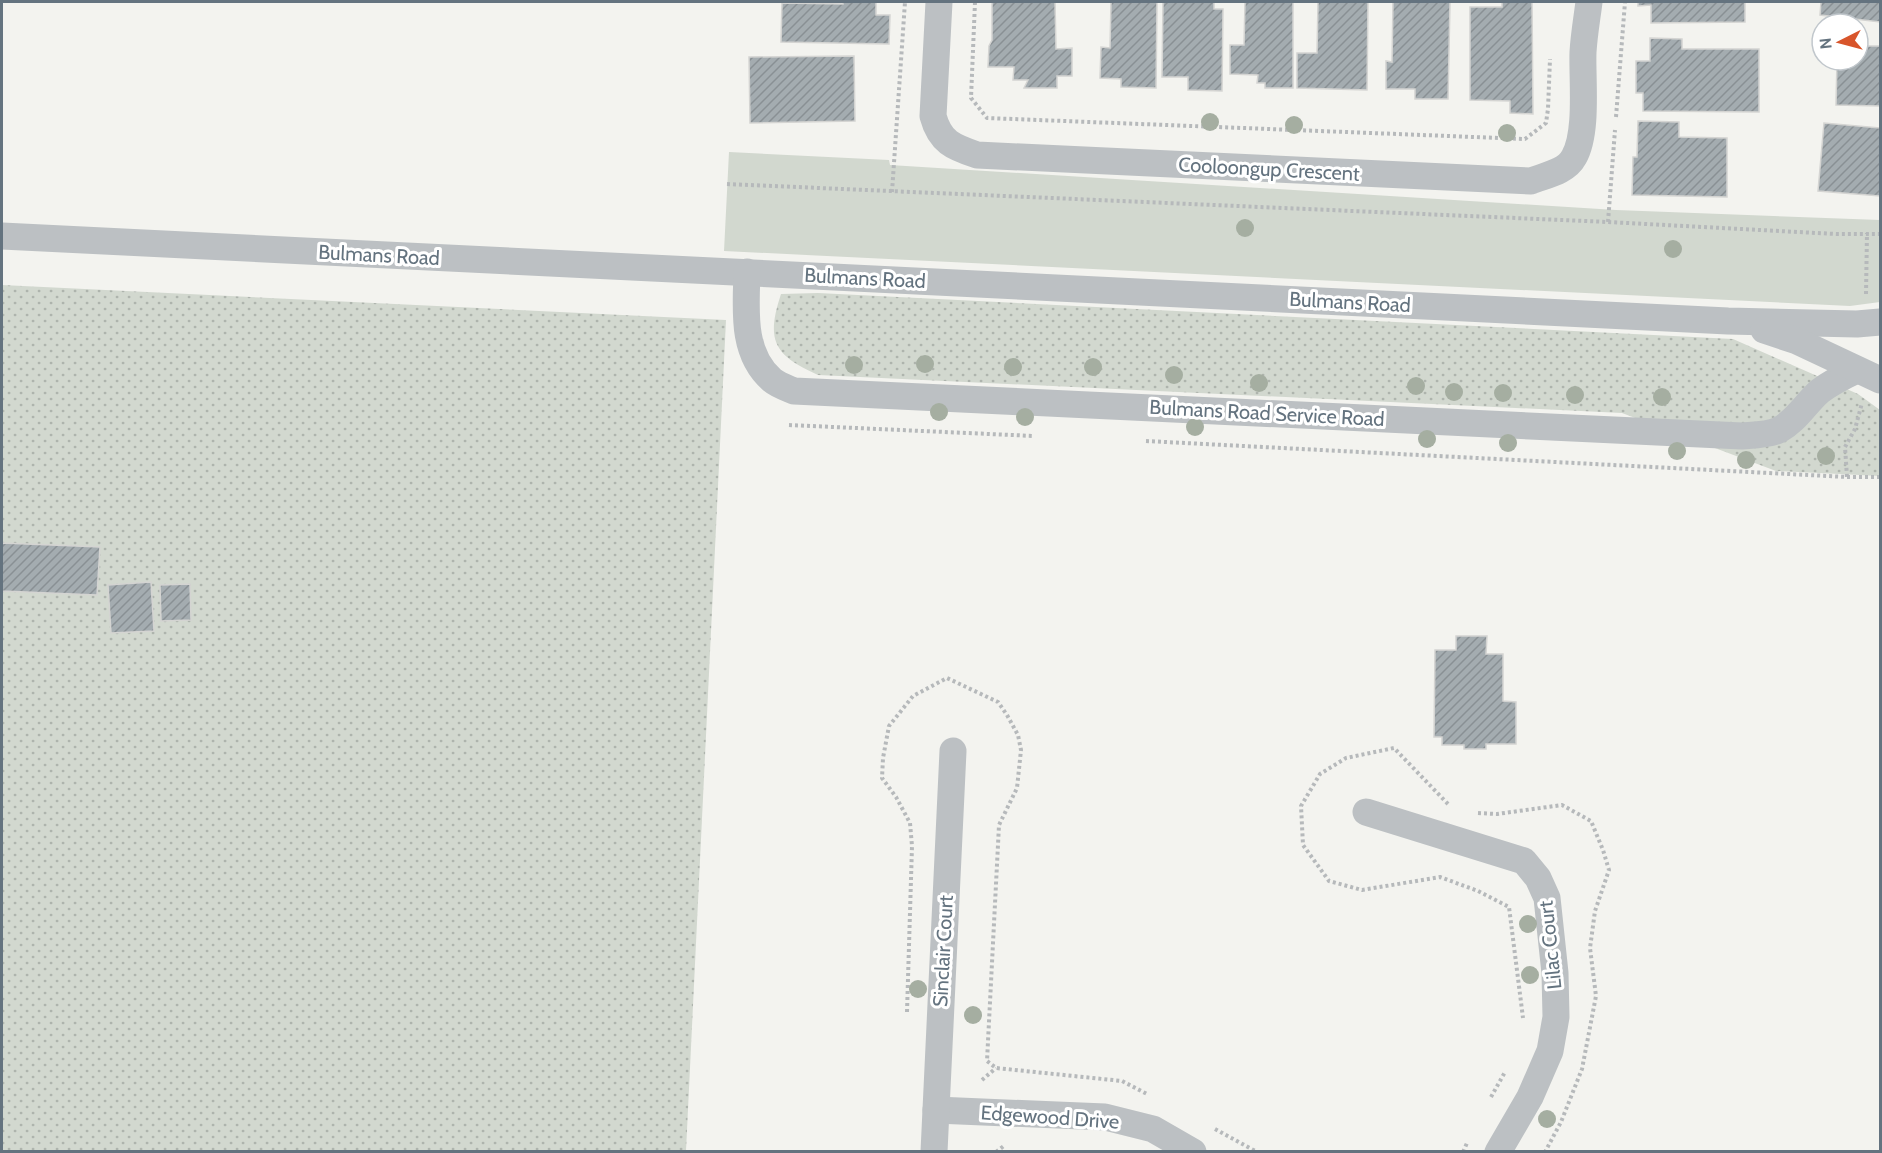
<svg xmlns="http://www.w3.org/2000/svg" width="1882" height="1153" font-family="Cabin,sans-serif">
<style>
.grass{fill:url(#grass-dots)}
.green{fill:#d2d8cf}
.building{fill:url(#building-hatch);stroke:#d4d4d2;stroke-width:1.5}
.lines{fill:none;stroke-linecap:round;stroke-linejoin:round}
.path{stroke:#b6b9bb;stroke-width:4;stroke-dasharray:3 3;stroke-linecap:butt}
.street{stroke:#bcc0c3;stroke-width:27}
.tree{fill:#a5aea1}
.labels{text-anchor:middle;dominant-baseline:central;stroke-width:6;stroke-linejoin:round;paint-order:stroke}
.street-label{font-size:20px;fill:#64737f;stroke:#fff}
</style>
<defs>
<pattern id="grass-dots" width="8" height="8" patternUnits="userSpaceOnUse" patternTransform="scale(1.5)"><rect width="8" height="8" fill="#d2d8cf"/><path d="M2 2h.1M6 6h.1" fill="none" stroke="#aeb4ad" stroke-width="1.8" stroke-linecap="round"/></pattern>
<pattern id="building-hatch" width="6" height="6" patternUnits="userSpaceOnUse" patternTransform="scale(1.5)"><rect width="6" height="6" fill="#a4acb0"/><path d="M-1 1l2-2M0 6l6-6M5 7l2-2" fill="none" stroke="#899094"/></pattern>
</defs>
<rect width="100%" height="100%" fill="#f3f3ef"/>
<!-- grass -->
<g class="grass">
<path d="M 2,285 L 726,320 L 686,1151 L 2,1152 Z"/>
<path d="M 818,293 L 1733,339 L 1858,394 L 1880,410 L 1880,476 L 1776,471 L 1622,413 L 818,375 C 773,355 766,340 781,294 Z"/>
</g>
<!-- green -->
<path class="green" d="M 729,152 L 889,160 L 890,165 L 1616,210 L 1880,220 L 1880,302 L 1850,306 L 724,251 Z"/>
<!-- building -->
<g class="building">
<path d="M 843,2 L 876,2 L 876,15 L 890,15 L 889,44 L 781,42 L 782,3 L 843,4 Z"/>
<path d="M 992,2 L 1055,2 L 1056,49 L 1072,48 L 1072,76 L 1057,76 L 1057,88 L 1024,88 L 1028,80 L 1013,80 L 1014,67 L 988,67 L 989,46 L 992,40 Z"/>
<path d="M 1111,2 L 1157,2 L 1156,88 L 1121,87 L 1121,79 L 1100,78 L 1101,47 L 1110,48 Z"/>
<path d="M 1163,2 L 1214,2 L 1214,9 L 1223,9 L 1222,91 L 1188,90 L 1188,77 L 1162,77 Z"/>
<path d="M 1245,2 L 1293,2 L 1293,88 L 1265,88 L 1265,83 L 1257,83 L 1258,75 L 1230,74 L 1230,45 L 1244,45 Z"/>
<path d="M 1318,2 L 1368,2 L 1367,90 L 1297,88 L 1297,53 L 1317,53 Z"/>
<path d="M 1393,2 L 1450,2 L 1448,99 L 1415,99 L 1415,89 L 1386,89 L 1386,61 L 1392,62 Z"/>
<path d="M 1502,2 L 1532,2 L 1533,114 L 1510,113 L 1510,101 L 1470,100 L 1470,7 L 1502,7 Z"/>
<path d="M 1638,2 L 1745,2 L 1745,22 L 1651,23 L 1651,5 L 1638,6 Z"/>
<path d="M 1821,2 L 1880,2 L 1880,22 L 1820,15 Z"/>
<path d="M 1650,38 L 1682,39 L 1682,49 L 1759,49 L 1759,112 L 1643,111 L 1643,93 L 1636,93 L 1636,61 L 1650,61 Z"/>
<path d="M 1858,46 L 1880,46 L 1880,106 L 1836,105 L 1837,60 L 1858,60 Z"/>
<path d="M 854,56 L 855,121 L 750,123 L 749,57 Z"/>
<path d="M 1880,115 L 1880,196 L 1818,191 L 1824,123 L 1880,128 Z"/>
<path d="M 1638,121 L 1679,122 L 1679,137 L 1727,138 L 1727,197 L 1632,195 L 1633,157 L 1637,157 Z"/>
<path d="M 2,543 L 100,547 L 97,595 L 2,591 Z"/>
<path d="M 151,582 L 154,631 L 111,633 L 108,585 Z"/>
<path d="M 190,584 L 191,620 L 161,621 L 160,585 Z"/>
<path d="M 1456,636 L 1487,636 L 1486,654 L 1503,654 L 1503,701 L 1516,702 L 1516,744 L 1486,744 L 1486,749 L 1464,749 L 1464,745 L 1442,745 L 1442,737 L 1434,737 L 1435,650 L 1456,650 Z"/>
</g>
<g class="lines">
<!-- path -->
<g class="path">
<path d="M 975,2 L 971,98 L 987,118 L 1525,139 L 1546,123 L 1548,109 L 1550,59"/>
<path d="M 1616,117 L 1625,2"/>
<path d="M 727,184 L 1608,222 L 1836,234 L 1880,234"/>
<path d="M 892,192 L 905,2"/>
<path d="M 1608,222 L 1615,130"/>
<path d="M 1866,294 L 1867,233"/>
<path d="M 789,425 L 1034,436"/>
<path d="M 1146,441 L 1847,477 L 1845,447 L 1855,429 L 1862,403"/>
<path d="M 1847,477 L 1880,477"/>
<path d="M 1448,804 L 1394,748 L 1346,758 L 1320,774 L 1301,806 L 1303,845 L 1329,881 L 1362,890 L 1440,877 L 1478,891 L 1509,907 L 1523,1018"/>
<path d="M 1478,813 L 1497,814 L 1562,805 L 1591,821 L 1603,850 L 1609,870 L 1595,911 L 1590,948 L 1596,996 L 1582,1069 L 1561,1122 L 1545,1152"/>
<path d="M 907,1012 L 912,846 L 910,823 L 896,797 L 882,778 L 883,758 L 889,726 L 913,696 L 947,678 L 998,702 L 1007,715 L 1018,735 L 1021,750 L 1017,788 L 999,825 L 987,1061 L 996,1068 L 1122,1081 L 1147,1094"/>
<path d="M 982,1080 L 996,1068"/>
<path d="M 1491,1097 L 1505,1072"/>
<path d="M 1215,1129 L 1257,1152"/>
<path d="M 996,1152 L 1005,1145"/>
<path d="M 1463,1152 L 1467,1143"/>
</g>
<!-- street -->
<g class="street">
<path d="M 939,2 L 933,116 C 940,142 953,147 977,155 L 1531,181 C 1546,175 1566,172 1574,157 C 1588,133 1582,80 1583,52 C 1584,35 1587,18 1589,2"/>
<path d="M 2,236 L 1728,321 L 1857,324 L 1880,322"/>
<path d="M 747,272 C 746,309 741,353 772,380 C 778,385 787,388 794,391 L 1742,436 C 1754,435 1768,435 1779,430 C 1796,421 1806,403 1820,391 C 1832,382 1844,376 1857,370"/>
<path d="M 1764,330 L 1797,341 L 1880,380"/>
<path d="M 1366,812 L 1524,861 L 1538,878 L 1547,898 L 1555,973 L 1556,1017 L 1550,1051 L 1530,1097 L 1498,1152"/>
<path d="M 936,1110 L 1105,1117 L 1153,1129 L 1193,1152"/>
<path d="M 934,1152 L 953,751"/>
</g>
</g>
<!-- trees -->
<g class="tree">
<circle cx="1210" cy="122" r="9"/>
<circle cx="1294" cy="125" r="9"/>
<circle cx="1507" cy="133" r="9"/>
<circle cx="1245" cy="228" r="9"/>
<circle cx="1673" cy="249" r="9"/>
<circle cx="925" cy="364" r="9"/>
<circle cx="854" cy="365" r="9"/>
<circle cx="1013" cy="367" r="9"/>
<circle cx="1093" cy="367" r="9"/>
<circle cx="1174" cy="375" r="9"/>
<circle cx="1259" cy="383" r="9"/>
<circle cx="1416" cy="386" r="9"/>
<circle cx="1454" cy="392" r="9"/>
<circle cx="1503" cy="393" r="9"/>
<circle cx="1575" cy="395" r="9"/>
<circle cx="1662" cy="397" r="9"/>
<circle cx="939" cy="412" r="9"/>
<circle cx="1025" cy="417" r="9"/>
<circle cx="1195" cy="427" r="9"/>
<circle cx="1427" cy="439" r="9"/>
<circle cx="1508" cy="443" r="9"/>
<circle cx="1677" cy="451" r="9"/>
<circle cx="1826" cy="456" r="9"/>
<circle cx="1746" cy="460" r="9"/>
<circle cx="1528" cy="924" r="9"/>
<circle cx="1530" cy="975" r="9"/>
<circle cx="918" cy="989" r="9"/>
<circle cx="973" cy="1015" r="9"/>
<circle cx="1547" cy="1119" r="9"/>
</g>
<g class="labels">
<!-- street labels -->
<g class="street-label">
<text transform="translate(1269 169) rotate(3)">Cooloongup Crescent</text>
<text transform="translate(379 255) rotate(3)">Bulmans Road</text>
<text transform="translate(865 278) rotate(3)">Bulmans Road</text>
<text transform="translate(1350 302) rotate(3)">Bulmans Road</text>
<text transform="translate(1267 413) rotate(3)">Bulmans Road Service Road</text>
<text transform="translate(1550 945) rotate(-96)">Lilac Court</text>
<text transform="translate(943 951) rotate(-87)">Sinclair Court</text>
<text transform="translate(1050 1117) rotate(4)">Edgewood Drive</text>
</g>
</g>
<!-- border -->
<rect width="1882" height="1153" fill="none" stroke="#64737f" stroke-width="6"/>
<!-- north arrow -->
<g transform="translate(1840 42) rotate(264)"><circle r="28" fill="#ffffff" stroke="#c1c7cc" stroke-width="1.5"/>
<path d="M0-4.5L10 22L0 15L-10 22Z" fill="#d8552b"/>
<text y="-9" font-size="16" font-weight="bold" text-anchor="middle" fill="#64737f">N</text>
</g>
</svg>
